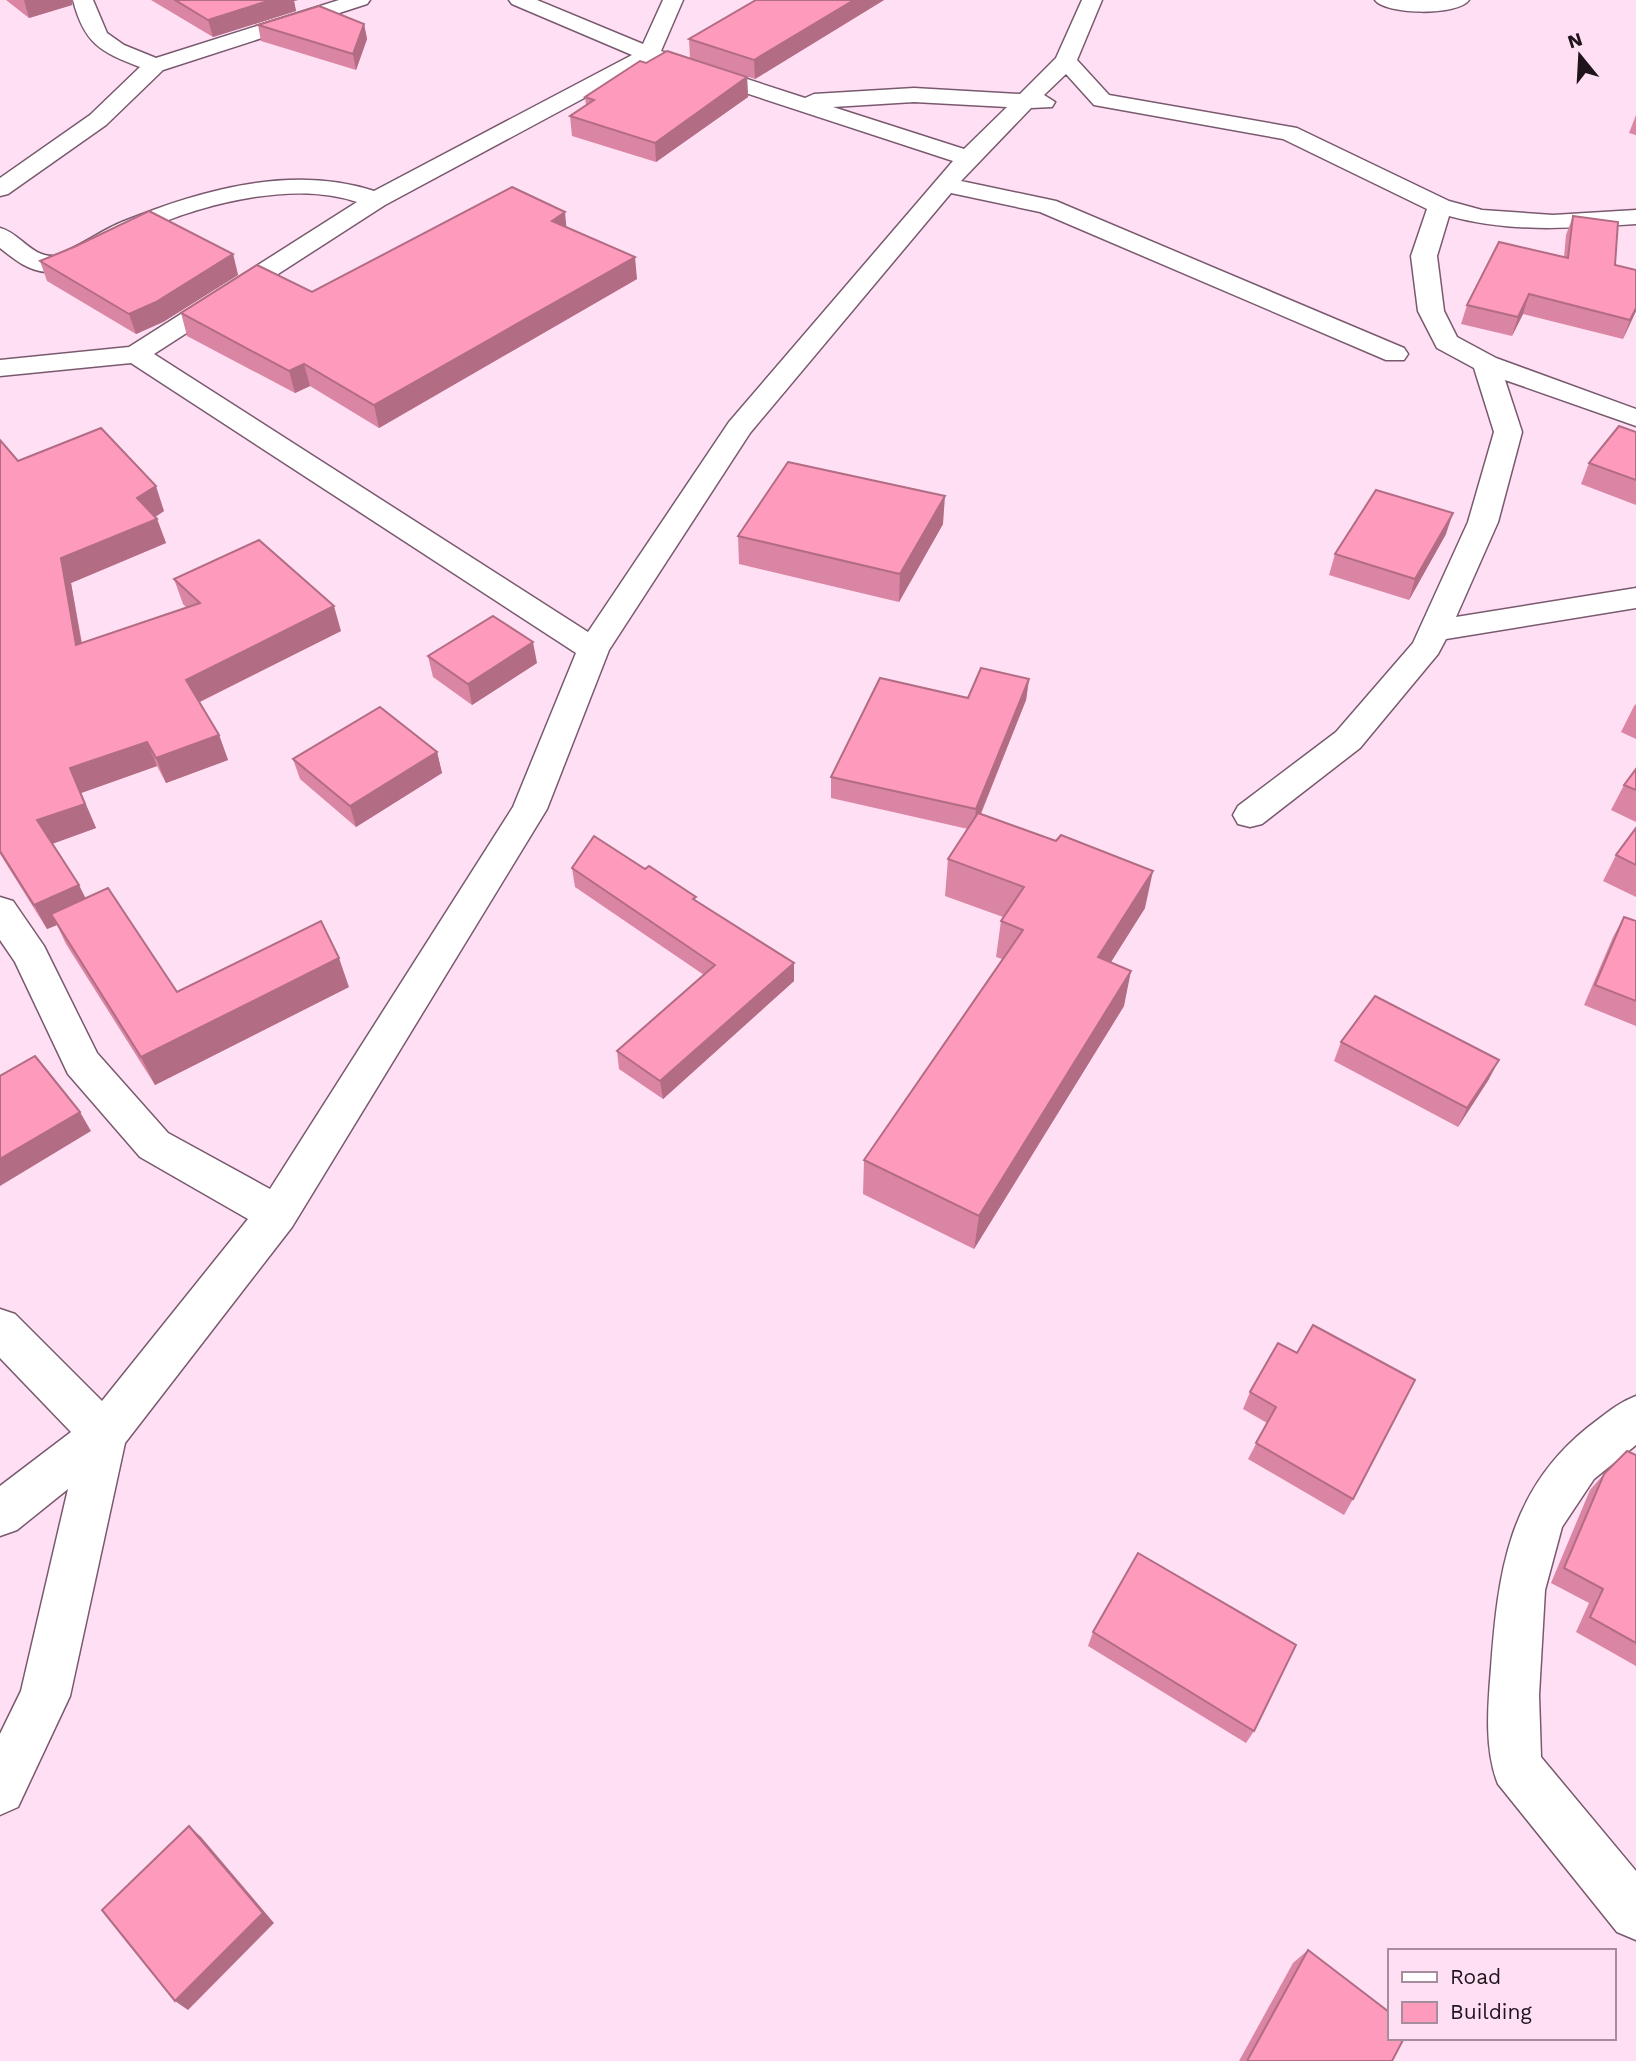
<svg xmlns="http://www.w3.org/2000/svg" width="1636" height="2061" font-family="'Work Sans',sans-serif">
<style>
.lines{fill:none;stroke-linecap:round;stroke-linejoin:round}
.minor-casing{stroke:#79596e;stroke-width:3}
.minor{fill:#fff;fill-rule:evenodd}
.wall{fill:#da85a3}
.shaded-wall{fill:#b26c84}
.building{fill:#fe9bbd;stroke:#b26c84;stroke-width:2}
</style>
<rect width="100%" height="100%" fill="#fedff3"/>
<g class="lines">
<defs>
<g id="minor">
<path d="M 73,0 L 93,0 L 107,33 L 124,45 L 156,58 L 339,0 L 370,0 L 367,4 L 163,70 L 106,125 L 8,194 L 0,196 L 0,178 L 90,115 L 140,67 C 100,52 84,43 73,0 Z"/>
<path d="M 509,0 L 537,0 L 643,44 L 663,0 L 683,0 L 661,51 L 805,98 L 814,94 L 914,88 L 1020,94 L 1056,58 L 1082,0 L 1102,0 L 1077,60 L 1109,95 L 1297,128 L 1449,201 L 1482,210 L 1553,215 L 1636,210 L 1636,224 C 1573,228 1511,233 1449,216 L 1437,256 L 1444,311 L 1457,337 L 1496,358 L 1636,409 L 1636,426 L 1505,380 L 1522,432 L 1498,522 L 1456,617 L 1636,588 L 1636,608 L 1446,639 L 1438,654 L 1360,748 L 1262,824 L 1250,827 L 1238,824 L 1233,815 L 1238,806 L 1336,732 L 1413,643 L 1468,522 L 1494,432 L 1474,368 L 1437,348 L 1418,311 L 1411,256 L 1427,209 L 1283,139 L 1094,105 L 1066,74 L 1044,95 L 1055,102 L 1052,107 L 1031,108 L 961,181 L 1056,201 L 1404,348 L 1408,354 L 1404,360 L 1386,360 L 1040,212 L 951,193 L 750,433 L 609,650 L 547,809 L 292,1227 L 125,1443 L 70,1696 L 18,1807 L 0,1815 L 0,1734 L 21,1691 L 68,1489 L 17,1530 L 0,1536 L 0,1486 L 71,1432 L 0,1358 L 0,1309 L 15,1314 L 102,1401 L 248,1219 L 140,1157 L 68,1074 L 15,962 L 0,940 L 0,897 L 13,901 L 44,946 L 97,1053 L 168,1133 L 270,1189 L 513,807 L 576,653 L 131,363 L 0,376 L 0,360 L 129,347 L 357,202 C 291,179 191,206 130,237 C 104,250 77,272 47,272 C 28,271 14,259 0,248 L 0,228 C 20,233 31,257 54,256 C 78,248 98,232 122,222 C 200,190 292,164 374,191 L 632,55 L 512,4 ZM 651,62 L 953,161 L 729,422 L 588,632 L 154,354 L 385,205 ZM 914,102 L 1007,107 L 964,149 L 833,107 Z"/>
<path d="M 1375,0 L 1469,0 C 1458,16 1386,15 1375,0 Z"/>
<path d="M 1636,1396 L 1636,1445 L 1594,1479 L 1562,1527 L 1545,1590 L 1539,1695 L 1541,1757 L 1636,1871 L 1636,1940 L 1617,1932 L 1498,1784 C 1484,1749 1488,1705 1491,1668 C 1498,1573 1508,1492 1587,1428 C 1603,1416 1617,1403 1636,1396 Z"/>
</g>
</defs>
<!-- minor casing -->
<use href="#minor" class="minor-casing"/>
<!-- minor -->
<use href="#minor" class="minor"/>
</g>
<!-- wall -->
<g class="wall">
<path d="M 6,0 L 73,0 L 72,5 L 29,18 Z"/>
<path d="M 151,0 L 298,0 L 294,1 L 296,11 L 213,37 Z"/>
<path d="M 756,0 L 884,0 L 755,79 L 690,58 L 689,39 Z"/>
<path d="M 364,24 L 367,39 L 356,70 L 261,41 L 258,25 Z"/>
<path d="M 646,63 L 747,77 L 748,97 L 656,162 L 572,136 L 570,116 L 586,105 L 585,97 Z"/>
<path d="M 1636,115 L 1636,135 L 1629,133 Z"/>
<path d="M 1573,216 L 1615,265 L 1636,270 L 1636,311 L 1623,339 L 1523,314 L 1512,336 L 1461,324 L 1467,305 L 1564,257 L 1566,235 Z"/>
<path d="M 566,228 L 637,279 L 379,428 L 310,386 L 295,393 L 187,336 L 181,313 L 312,292 Z"/>
<path d="M 233,254 L 238,275 L 163,322 L 136,334 L 47,281 L 40,261 Z"/>
<path d="M 1636,432 L 1636,505 L 1581,484 L 1589,463 Z"/>
<path d="M 0,440 L 18,461 L 164,511 L 155,517 L 157,519 L 166,543 L 71,583 L 82,643 L 187,608 L 183,604 L 174,579 L 341,631 L 200,702 L 219,735 L 228,760 L 166,783 L 157,766 L 81,793 L 96,828 L 52,844 L 85,898 L 177,992 L 349,987 L 155,1085 L 66,944 L 57,925 L 47,929 L 0,854 Z"/>
<path d="M 943,524 L 899,602 L 739,564 L 738,536 Z"/>
<path d="M 1446,534 L 1409,600 L 1329,575 L 1335,554 Z"/>
<path d="M 428,656 L 537,663 L 472,705 L 433,677 Z"/>
<path d="M 1029,679 L 1026,700 L 981,814 L 1145,908 L 1111,962 L 1124,1006 L 974,1249 L 863,1194 L 864,1160 L 1002,959 L 996,957 L 1001,921 L 1003,917 L 945,896 L 948,859 L 968,829 L 831,798 L 831,777 L 968,698 Z"/>
<path d="M 1636,704 L 1636,739 L 1621,732 L 1634,706 Z"/>
<path d="M 437,752 L 442,773 L 356,827 L 300,779 L 293,759 Z"/>
<path d="M 1636,769 L 1636,822 L 1611,810 L 1624,785 Z"/>
<path d="M 1636,828 L 1636,897 L 1603,881 L 1616,855 Z"/>
<path d="M 572,868 L 697,901 L 794,963 L 794,981 L 663,1099 L 619,1069 L 617,1051 L 704,975 L 575,887 Z"/>
<path d="M 1624,917 L 1636,921 L 1636,1026 L 1584,1005 L 1613,937 Z"/>
<path d="M 1341,1042 L 1489,1079 L 1458,1127 L 1334,1061 Z"/>
<path d="M 1297,1353 L 1353,1499 L 1344,1515 L 1248,1459 L 1267,1423 L 1243,1409 L 1250,1392 Z"/>
<path d="M 1636,1455 L 1636,1666 L 1576,1632 L 1589,1603 L 1551,1583 L 1590,1490 L 1604,1474 Z"/>
<path d="M 1093,1632 L 1254,1731 L 1246,1743 L 1088,1646 Z"/>
<path d="M 1308,1950 L 1392,2061 L 1239,2061 L 1293,1963 Z"/>
</g>
<!-- shaded-wall -->
<g class="shaded-wall">
<path d="M 24,0 L 73,0 L 72,5 L 29,18 Z"/>
<path d="M 271,0 L 298,0 L 294,1 L 296,11 L 213,37 L 208,20 Z"/>
<path d="M 854,0 L 884,0 L 755,79 L 754,60 Z"/>
<path d="M 364,24 L 367,39 L 356,70 L 353,54 Z"/>
<path d="M 747,77 L 748,97 L 656,162 L 655,143 Z"/>
<path d="M 565,212 L 567,234 L 552,221 Z"/>
<path d="M 233,254 L 238,275 L 163,322 L 136,334 L 129,314 Z"/>
<path d="M 635,257 L 637,279 L 379,428 L 374,405 Z"/>
<path d="M 1529,294 L 1523,314 L 1512,336 L 1518,317 Z"/>
<path d="M 1636,308 L 1636,311 L 1623,339 L 1630,320 Z"/>
<path d="M 304,364 L 310,386 L 295,393 L 289,371 Z"/>
<path d="M 156,486 L 164,511 L 146,523 L 137,498 Z"/>
<path d="M 945,496 L 943,524 L 899,602 L 900,574 Z"/>
<path d="M 1453,513 L 1446,534 L 1409,600 L 1415,579 Z"/>
<path d="M 157,519 L 166,543 L 71,583 L 86,670 L 76,645 L 61,558 Z"/>
<path d="M 334,606 L 341,631 L 195,704 L 186,680 Z"/>
<path d="M 533,642 L 537,663 L 472,705 L 468,684 Z"/>
<path d="M 1029,679 L 1026,700 L 974,830 L 976,809 Z"/>
<path d="M 219,735 L 228,760 L 166,783 L 156,758 Z"/>
<path d="M 147,742 L 157,766 L 81,793 L 96,828 L 49,845 L 37,820 L 70,768 Z"/>
<path d="M 437,752 L 442,773 L 356,827 L 350,806 Z"/>
<path d="M 1153,871 L 1145,908 L 1092,992 L 1098,957 Z"/>
<path d="M 79,885 L 91,909 L 51,914 L 57,925 L 47,929 L 34,905 Z"/>
<path d="M 339,958 L 349,987 L 155,1085 L 141,1057 Z"/>
<path d="M 794,963 L 794,981 L 663,1099 L 660,1081 Z"/>
<path d="M 1131,971 L 1124,1006 L 974,1249 L 979,1216 Z"/>
<path d="M 1499,1060 L 1489,1079 L 1458,1127 L 1467,1108 Z"/>
<path d="M 80,1112 L 91,1131 L 0,1186 L 0,1159 Z"/>
<path d="M 189,1826 L 201,1837 L 274,1923 L 188,2010 L 175,2001 Z"/>
</g>
<!-- building -->
<g class="building">
<path d="M 175,0 L 271,0 L 208,20 Z"/>
<path d="M 756,0 L 854,0 L 754,60 L 689,39 Z"/>
<path d="M 319,6 L 364,24 L 353,54 L 258,25 Z"/>
<path d="M 667,51 L 747,77 L 655,143 L 570,116 L 594,100 L 585,97 L 640,61 L 646,63 Z"/>
<path d="M 512,187 L 565,212 L 552,221 L 635,257 L 374,405 L 304,364 L 289,371 L 181,313 L 257,265 L 312,292 Z"/>
<path d="M 149,211 L 233,254 L 156,302 L 129,314 L 40,261 L 74,247 Z"/>
<path d="M 1573,216 L 1618,222 L 1615,265 L 1636,270 L 1636,308 L 1630,320 L 1529,294 L 1518,317 L 1467,305 L 1499,242 L 1568,258 Z"/>
<path d="M 1619,426 L 1636,432 L 1636,480 L 1589,463 Z"/>
<path d="M 101,428 L 156,486 L 137,498 L 157,519 L 61,558 L 76,645 L 200,603 L 174,579 L 259,540 L 334,606 L 186,680 L 219,735 L 156,758 L 147,742 L 70,768 L 85,804 L 37,820 L 79,885 L 34,905 L 0,851 L 0,440 L 18,461 Z"/>
<path d="M 788,462 L 945,496 L 900,574 L 738,536 Z"/>
<path d="M 1376,490 L 1453,513 L 1415,579 L 1335,554 Z"/>
<path d="M 493,616 L 533,642 L 468,684 L 428,656 Z"/>
<path d="M 981,668 L 1029,679 L 976,809 L 831,777 L 880,678 L 968,698 Z"/>
<path d="M 380,707 L 437,752 L 350,806 L 293,759 Z"/>
<path d="M 1636,769 L 1636,790 L 1624,785 Z"/>
<path d="M 978,813 L 1056,841 L 1061,835 L 1153,871 L 1098,957 L 1131,971 L 979,1216 L 864,1160 L 1023,930 L 1001,921 L 1024,887 L 948,859 Z"/>
<path d="M 1636,828 L 1636,865 L 1616,855 Z"/>
<path d="M 594,836 L 645,869 L 649,866 L 696,897 L 693,899 L 794,963 L 660,1081 L 617,1051 L 715,965 L 572,868 Z"/>
<path d="M 108,888 L 177,992 L 321,921 L 339,958 L 141,1057 L 51,914 Z"/>
<path d="M 1624,917 L 1636,921 L 1636,1001 L 1595,985 Z"/>
<path d="M 1375,996 L 1499,1060 L 1467,1108 L 1341,1042 Z"/>
<path d="M 35,1056 L 80,1112 L 0,1159 L 0,1076 Z"/>
<path d="M 1313,1325 L 1415,1380 L 1353,1499 L 1256,1443 L 1276,1407 L 1250,1392 L 1278,1343 L 1297,1353 Z"/>
<path d="M 1627,1451 L 1636,1455 L 1636,1643 L 1590,1617 L 1603,1589 L 1564,1568 L 1604,1474 Z"/>
<path d="M 1138,1553 L 1296,1645 L 1254,1731 L 1093,1632 Z"/>
<path d="M 189,1826 L 263,1913 L 175,2001 L 102,1910 Z"/>
<path d="M 1308,1950 L 1389,2012 L 1389,2038 L 1404,2038 L 1392,2061 L 1247,2061 Z"/>
</g>
<!-- legend -->
<rect x="1388" y="1949" width="228" height="91" fill="#fedff3" stroke="#a58d9d" stroke-width="2"/>
<rect x="1402" y="1972" width="35" height="10" fill="#ffffff" stroke="#a58d9d" stroke-width="2"/>
<text x="1450" y="1984" font-size="21" fill="#1f131c">Road</text>
<rect x="1402" y="2002" width="35" height="21" fill="#fe9bbd" stroke="#a58d9d" stroke-width="2"/>
<text x="1450" y="2019" font-size="21" fill="#1f131c">Building</text>
<!-- north arrow -->
<g transform="translate(1580 56) rotate(342)" stroke="#fedff3" stroke-width="5" paint-order="stroke">
<path d="M0-5L12 26L0 18L-12 26Z" fill="#1f131c"/>
<text y="-10" font-size="19" font-weight="bold" text-anchor="middle" fill="#1f131c">N</text>
</g>
</svg>
